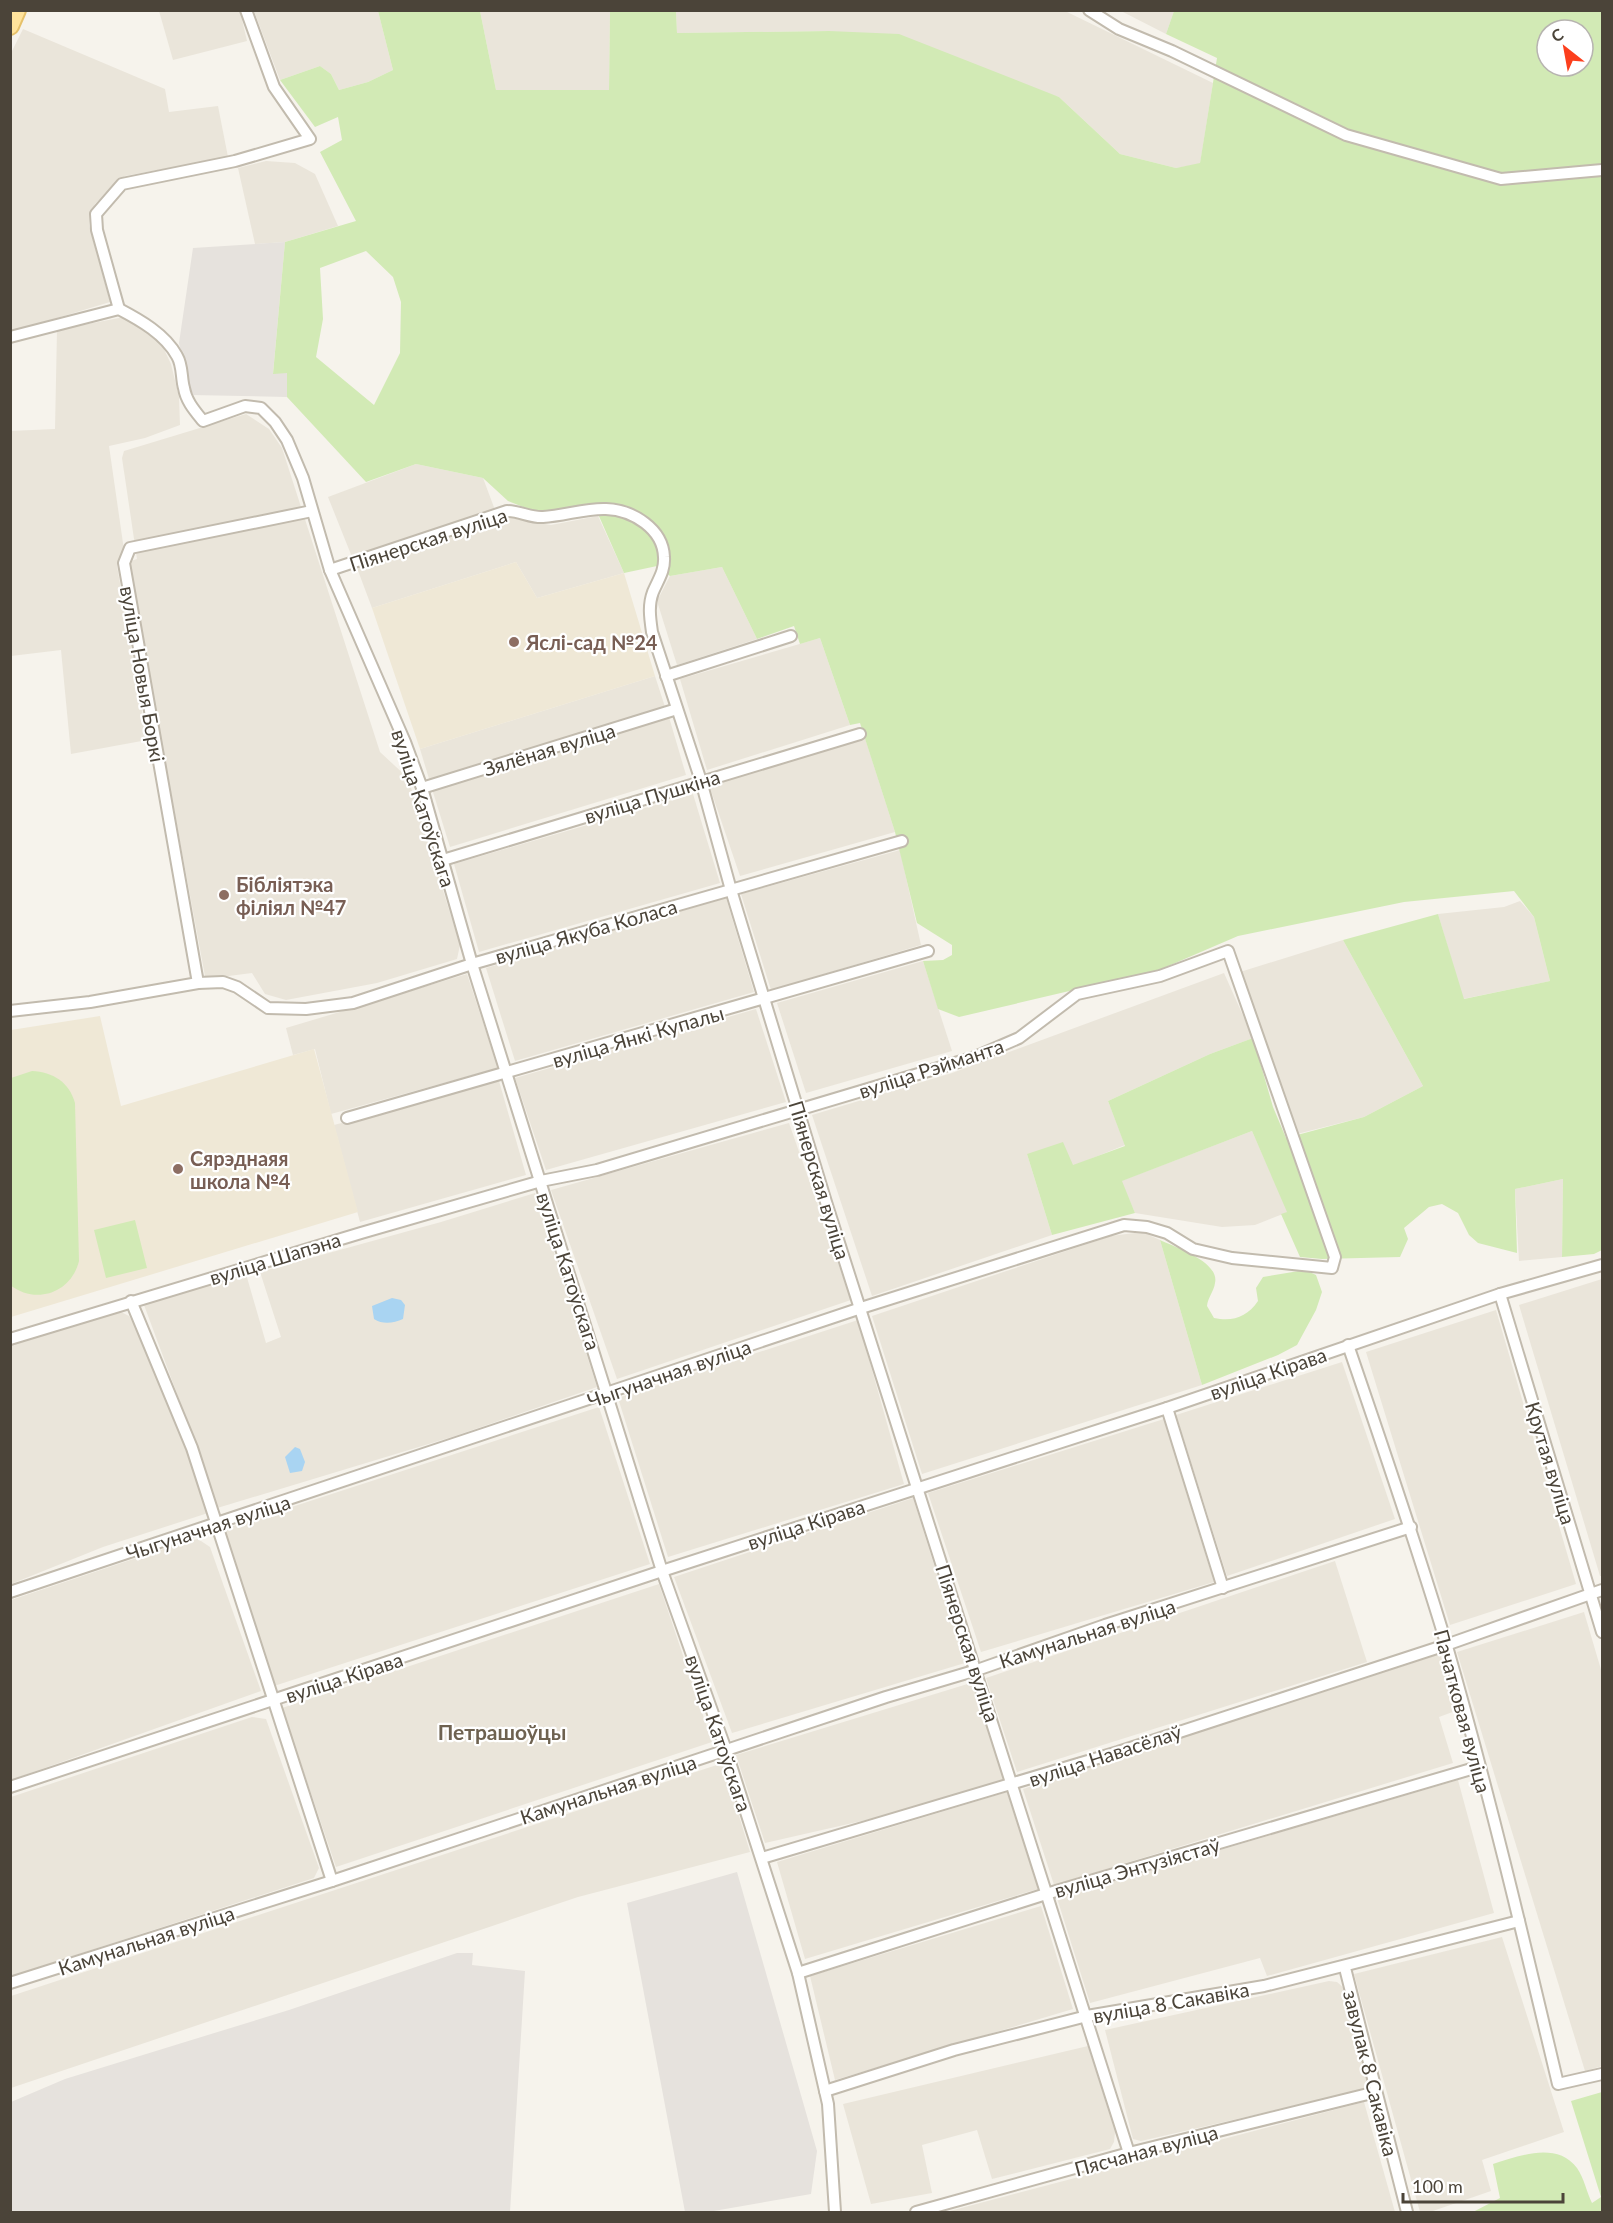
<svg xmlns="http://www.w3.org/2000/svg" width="1613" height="2223" font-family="Lato,sans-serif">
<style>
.residential{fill:#eae5da}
.industrial{fill:#e6e2dd}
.education{fill:#efe8d6}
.green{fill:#d2eab5;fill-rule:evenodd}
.water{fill:#a9d4f2}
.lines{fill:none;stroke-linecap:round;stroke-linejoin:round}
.street-casing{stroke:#c2bbae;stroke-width:14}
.primary-casing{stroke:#e6c16a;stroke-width:20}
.street{stroke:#fff;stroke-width:10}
.primary{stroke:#ffe39c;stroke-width:16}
.education-dot{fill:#8d6e63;stroke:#fff;stroke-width:2}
.labels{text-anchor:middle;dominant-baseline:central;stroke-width:4.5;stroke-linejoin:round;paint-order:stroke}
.street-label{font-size:20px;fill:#4b4439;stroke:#fff}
.education-label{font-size:20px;font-weight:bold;fill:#785e54;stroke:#fff;text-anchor:start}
.neighbourhood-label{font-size:21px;font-weight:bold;fill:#6e6250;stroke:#fff}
</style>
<rect width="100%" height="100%" fill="#f6f3ec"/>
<!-- residential -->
<g class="residential">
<path d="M 159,11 L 240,11 L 247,41 L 173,60 Z"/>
<path d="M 254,11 L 378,11 L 393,70 L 368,82 L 339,90 L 331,74 L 320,66 L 280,80 Z"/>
<path d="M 480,11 L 610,11 L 609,90 L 496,90 Z"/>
<path d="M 676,11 L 1065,11 L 1213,83 L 1200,164 L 1176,168 L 1120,154 L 1059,97 L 829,31 L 677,33 Z"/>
<path d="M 1121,11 L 1174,11 L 1166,34 Z"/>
<path d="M 23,29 L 165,89 L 169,112 L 218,106 L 228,157 L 125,176 L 112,186 L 95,204 L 90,214 L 89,225 L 110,302 L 11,332 L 10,55 Z"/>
<path d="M 266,161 L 295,163 L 315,174 L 338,226 L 285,242 L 255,244 L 238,168 Z"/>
<path d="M 124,317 L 161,343 L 171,364 L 179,397 L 180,425 L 145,438 L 109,446 L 124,550 L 117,566 L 147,740 L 71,754 L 61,650 L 11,656 L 10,431 L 55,429 L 57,330 Z"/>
<path d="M 246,414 L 269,429 L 282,448 L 380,752 L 408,778 L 460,945 L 457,959 L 377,983 L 286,1000 L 265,994 L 252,973 L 213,978 L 205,976 L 128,562 L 137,559 L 122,458 L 124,451 Z"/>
<path d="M 416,464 L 483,478 L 495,510 L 352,557 L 328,497 Z"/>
<path d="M 598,516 L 624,573 L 537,598 L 516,562 L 372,608 L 357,568 L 511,518 L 551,525 Z"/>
<path d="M 722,567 L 757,639 L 677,665 L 657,601 L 670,576 Z"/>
<path d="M 820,638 L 850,725 L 707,770 L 680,679 Z"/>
<path d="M 655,676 L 666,710 L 430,782 L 420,749 Z"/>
<path d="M 669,717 L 686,775 L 450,847 L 432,789 Z"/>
<path d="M 865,738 L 895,832 L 740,876 L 709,785 Z"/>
<path d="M 693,794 L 720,883 L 479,952 L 454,864 Z"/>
<path d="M 900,850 L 921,945 L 771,990 L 741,894 Z"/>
<path d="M 726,898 L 754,992 L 515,1061 L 486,968 Z"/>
<path d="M 1520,901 L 1534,917 L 1550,981 L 1463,999 L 1438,914 L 1504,907 Z"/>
<path d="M 1343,940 L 1423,1086 L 1364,1117 L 1297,1134 L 1240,972 Z"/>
<path d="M 923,961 L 952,1051 L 806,1093 L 777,1003 Z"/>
<path d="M 1224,973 L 1253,1038 L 1210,1054 L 1108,1101 L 1125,1145 L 1073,1166 L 1027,1154 L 1052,1235 L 872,1296 L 812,1115 L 952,1073 Z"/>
<path d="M 467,974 L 498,1068 L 331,1114 L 315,1049 L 293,1055 L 286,1028 Z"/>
<path d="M 756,1009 L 786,1102 L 546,1170 L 515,1078 Z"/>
<path d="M 499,1081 L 526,1175 L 360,1222 L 334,1125 Z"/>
<path d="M 789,1123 L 851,1300 L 617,1379 L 551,1190 Z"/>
<path d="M 1252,1131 L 1288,1212 L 1255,1225 L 1222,1227 L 1135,1213 L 1121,1181 Z"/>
<path d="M 1563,1179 L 1562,1257 L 1519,1261 L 1515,1189 Z"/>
<path d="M 535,1193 L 597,1387 L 455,1436 L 214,1509 L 196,1445 L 144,1305 L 246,1274 L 266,1343 L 281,1337 L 260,1272 L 441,1222 Z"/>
<path d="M 1142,1232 L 1160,1240 L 1202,1385 L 922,1474 L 872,1316 L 1111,1236 Z"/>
<path d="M 1602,1279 L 1602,1576 L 1600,1576 L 1519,1305 Z"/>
<path d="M 1496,1310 L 1576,1584 L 1450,1625 L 1366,1352 Z"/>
<path d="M 121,1312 L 129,1316 L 136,1328 L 190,1454 L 208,1513 L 103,1547 L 11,1584 L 11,1345 Z"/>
<path d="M 858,1320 L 904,1484 L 668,1557 L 618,1398 Z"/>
<path d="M 1342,1362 L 1395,1519 L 1227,1576 L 1176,1415 Z"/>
<path d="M 599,1407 L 650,1564 L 274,1686 L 221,1530 Z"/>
<path d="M 1164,1419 L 1214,1582 L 981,1652 L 928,1493 Z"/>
<path d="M 913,1498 L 965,1663 L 732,1733 L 674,1577 Z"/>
<path d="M 198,1539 L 210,1547 L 261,1691 L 11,1780 L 11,1600 L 184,1542 Z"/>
<path d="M 1335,1561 L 1367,1662 L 1017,1772 L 986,1678 Z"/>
<path d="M 659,1584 L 712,1742 L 336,1867 L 282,1708 Z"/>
<path d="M 1584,1612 L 1602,1673 L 1602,2066 L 1585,2071 L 1457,1652 Z"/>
<path d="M 1440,1654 L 1458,1710 L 1439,1717 L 1453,1763 L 1054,1885 L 1023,1789 Z"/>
<path d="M 974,1682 L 1007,1779 L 879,1817 L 765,1843 L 736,1755 Z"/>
<path d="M 252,1717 L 266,1719 L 319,1868 L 314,1878 L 11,1976 L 11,1797 Z"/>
<path d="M 723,1763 L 750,1852 L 578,1897 L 11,2088 L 11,1996 Z"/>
<path d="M 1458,1780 L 1494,1913 L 1267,1976 L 1260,1958 L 1090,2003 L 1057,1898 Z"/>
<path d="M 1007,1792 L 1038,1889 L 805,1959 L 777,1862 Z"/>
<path d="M 1041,1906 L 1073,2009 L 835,2080 L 810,1976 Z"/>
<path d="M 1502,1937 L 1564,2132 L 1482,2160 L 1491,2191 L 1430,2212 L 1420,2212 L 1354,1974 Z"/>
<path d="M 1329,1981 L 1337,1982 L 1345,1989 L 1367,2079 L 1368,2084 L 1363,2090 L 1141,2141 L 1133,2139 L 1105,2030 Z"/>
<path d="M 1088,2046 L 1115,2132 L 1114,2142 L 1110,2149 L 992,2179 L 977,2130 L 922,2145 L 932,2193 L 871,2204 L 843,2104 Z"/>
<path d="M 1364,2102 L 1395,2212 L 946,2212 Z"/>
</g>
<!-- industrial -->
<g class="industrial">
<path d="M 285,242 L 273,373 L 287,373 L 287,397 L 191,395 L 179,343 L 193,248 Z"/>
<path d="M 737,1872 L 817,2151 L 811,2194 L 708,2212 L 685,2212 L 627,1903 Z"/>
<path d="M 457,1953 L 473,1953 L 472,1965 L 525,1971 L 510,2212 L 11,2212 L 11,2102 L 65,2079 L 289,2010 Z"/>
</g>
<!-- education -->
<g class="education">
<path d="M 516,562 L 537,598 L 624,573 L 655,676 L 420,749 L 372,608 Z"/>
<path d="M 100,1016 L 121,1106 L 314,1049 L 358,1212 L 11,1317 L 11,1030 Z"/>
</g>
<!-- green -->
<g class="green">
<path d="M 378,11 L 480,11 L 496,90 L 609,90 L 610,11 L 676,11 L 677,33 L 829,31 L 899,34 L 1059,97 L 1120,154 L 1176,168 L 1200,163 L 1217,58 L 1166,34 L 1174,11 L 1602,11 L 1602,1250 L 1594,1254 L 1562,1257 L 1563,1179 L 1515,1189 L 1517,1253 L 1478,1243 L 1469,1235 L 1458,1213 L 1442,1204 L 1429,1207 L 1404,1228 L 1408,1239 L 1400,1257 L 1322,1259 L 1300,1257 L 1281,1214 L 1287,1212 L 1252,1131 L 1122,1181 L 1135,1213 L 1052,1235 L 1027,1154 L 1063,1142 L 1073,1165 L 1125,1146 L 1108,1101 L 1210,1054 L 1253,1038 L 1273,1107 L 1286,1138 L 1364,1117 L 1423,1086 L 1343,940 L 1438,914 L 1464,999 L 1550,981 L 1534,917 L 1514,891 L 1404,902 L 1238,936 L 1159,970 L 959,1017 L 938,1009 L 923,961 L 943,960 L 952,955 L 952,945 L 917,923 L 895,832 L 860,723 L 850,725 L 820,638 L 800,644 L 794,626 L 757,639 L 722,567 L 670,576 L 657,566 L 624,573 L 595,507 L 541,514 L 508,501 L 483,478 L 416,464 L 366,482 L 287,397 L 287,373 L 273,374 L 285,242 L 356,221 L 320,152 L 342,140 L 338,117 L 315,127 L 280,80 L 320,66 L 331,74 L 339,90 L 368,82 L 393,70 ZM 1547,30 L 1583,30 L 1583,66 L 1547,66 ZM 366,251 L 393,277 L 401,302 L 400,353 L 374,405 L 316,357 L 323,319 L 320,268 Z"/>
<path d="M 32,1071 C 53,1072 69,1082 75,1103 L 79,1261 C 71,1293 36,1305 10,1285 L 11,1078 Z"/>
<path d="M 135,1220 L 147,1268 L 106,1278 L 94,1230 Z"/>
<path d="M 1160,1240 C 1175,1247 1220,1262 1215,1283 C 1214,1291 1208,1297 1207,1306 L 1214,1318 C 1233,1322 1247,1317 1258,1301 L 1256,1288 L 1263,1277 L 1305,1270 L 1316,1275 L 1322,1292 L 1316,1310 L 1297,1345 L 1278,1355 L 1202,1385 Z"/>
<path d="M 1602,2092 L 1602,2212 L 1473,2212 L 1500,2198 L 1493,2164 C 1518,2156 1557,2141 1577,2168 C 1584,2178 1587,2193 1592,2203 L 1601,2197 L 1571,2101 Z"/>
</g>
<!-- water -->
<g class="water">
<path d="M 392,1298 L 401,1300 L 405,1305 L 403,1319 C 394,1323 383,1325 374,1319 L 372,1306 Z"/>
<path d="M 295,1447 L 300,1449 L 305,1462 L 302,1471 L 290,1473 L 285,1457 Z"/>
</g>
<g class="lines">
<defs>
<g id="street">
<path d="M 1089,10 L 1119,29 L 1172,51 L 1346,135 L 1501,179 L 1602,170"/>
<path d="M 119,309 L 97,230 L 96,214 L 122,184 L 235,161 L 310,139 L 274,87 L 246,10"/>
<path d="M 10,337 L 119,309 C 140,320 165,334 177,356 C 183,366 181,378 184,388 C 186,401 195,411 203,421 L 245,406 L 261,408 L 275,422 L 287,440 L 303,478 L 330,570 L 405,742 L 422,788 L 472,964 L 662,1571 L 726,1750 L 798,1973 L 828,2104 L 835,2212"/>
<path d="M 330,570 L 507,511 C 520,511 531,518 543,517 C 564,516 586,508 606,509 C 633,510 663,529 664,557 C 665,571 658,580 653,592 C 648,605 650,618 652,632 L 701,781 L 731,890 L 826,1202 L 1129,2153"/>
<path d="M 666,676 L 791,636"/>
<path d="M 422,788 L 677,709"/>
<path d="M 443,860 L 860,734"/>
<path d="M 198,983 L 124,563 L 130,548 L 312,511"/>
<path d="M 10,1011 L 90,1002 L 198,983 L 223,982 L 237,987 L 268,1008 L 306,1009 L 353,1003 L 472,964 L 902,841"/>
<path d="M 347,1118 L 928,951"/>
<path d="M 1500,1294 L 1602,1632"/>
<path d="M 131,1301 L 192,1448 L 332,1881"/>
<path d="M 10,1339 L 361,1233 L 541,1181 L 597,1170 L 975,1057 L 1019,1038 L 1077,994 L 1160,976 L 1228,951 L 1335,1257 L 1332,1268 L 1232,1258 L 1193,1249 L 1167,1233 L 1147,1227 L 1124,1225 L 861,1308 L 10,1592"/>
<path d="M 1348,1345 C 1382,1444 1416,1543 1446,1643 C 1488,1788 1523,1936 1558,2084 L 1602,2074"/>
<path d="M 1167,1408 L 1223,1588"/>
<path d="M 10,1787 L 662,1571 L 1167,1408 L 1500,1294 L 1602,1265"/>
<path d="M 762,1858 L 1118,1752 L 1446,1645 L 1602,1590"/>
<path d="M 1345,1968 L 1407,2212"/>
<path d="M 798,1973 L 1046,1894 L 1478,1767"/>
<path d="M 10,1983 L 332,1881 L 886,1697 L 977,1670 L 1105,1625 L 1411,1527"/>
<path d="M 825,2091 L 954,2050 L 1087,2016 L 1264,1986 L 1519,1921"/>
<path d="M 916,2212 L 1129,2153 L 1376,2092"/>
</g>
<path id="primary" d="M 10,26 L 17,10"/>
</defs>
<!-- street casing -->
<use href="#street" class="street-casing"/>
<!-- primary casing -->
<use href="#primary" class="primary-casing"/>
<!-- street -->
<use href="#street" class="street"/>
<!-- primary -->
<use href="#primary" class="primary"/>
</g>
<!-- markers -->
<g class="education-dot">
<circle cx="514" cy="642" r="6"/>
<circle cx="224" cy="895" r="6"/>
<circle cx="178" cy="1169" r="6"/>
</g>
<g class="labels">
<!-- street labels -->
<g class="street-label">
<text transform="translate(428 539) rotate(-18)">Піянерская вуліца</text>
<text transform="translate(143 674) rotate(80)">вуліца Новыя Боркі</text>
<text transform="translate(549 749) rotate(-17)">Зялёная вуліца</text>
<text transform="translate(652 796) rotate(-17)">вуліца Пушкіна</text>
<text transform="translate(424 808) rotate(72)">вуліца Катоўскага</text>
<text transform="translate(586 931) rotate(-16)">вуліца Якуба Коласа</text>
<text transform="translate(638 1036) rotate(-16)">вуліца Янкі Купалы</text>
<text transform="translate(931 1068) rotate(-18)">вуліца Рэйманта</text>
<text transform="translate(820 1180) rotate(73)">Піянерская вуліца</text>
<text transform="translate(275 1258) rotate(-17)">вуліца Шапэна</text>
<text transform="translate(569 1271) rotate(72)">вуліца Катоўскага</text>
<text transform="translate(669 1373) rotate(-19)">Чыгуначная вуліца</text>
<text transform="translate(1268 1373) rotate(-19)">вуліца Кірава</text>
<text transform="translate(1551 1463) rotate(73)">Крутая вуліца</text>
<text transform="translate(806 1524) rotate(-18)">вуліца Кірава</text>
<text transform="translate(208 1527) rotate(-18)">Чыгуначная вуліца</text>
<text transform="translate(1087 1633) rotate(-18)">Камунальная вуліца</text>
<text transform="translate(968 1643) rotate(72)">Піянерская вуліца</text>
<text transform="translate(344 1677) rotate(-18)">вуліца Кірава</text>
<text transform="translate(1463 1711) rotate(75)">Пачатковая вуліца</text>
<text transform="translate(719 1733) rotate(71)">вуліца Катоўскага</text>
<text transform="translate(1105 1755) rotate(-18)">вуліца Навасёлаў</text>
<text transform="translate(608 1789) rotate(-18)">Камунальная вуліца</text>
<text transform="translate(1137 1867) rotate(-16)">вуліца Энтузіястаў</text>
<text transform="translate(146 1940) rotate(-18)">Камунальная вуліца</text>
<text transform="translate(1171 2002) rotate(-10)">вуліца 8 Сакавіка</text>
<text transform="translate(1371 2073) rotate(76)">завулак 8 Сакавіка</text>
<text transform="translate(1146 2150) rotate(-15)">Пясчаная вуліца</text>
</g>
<!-- education labels -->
<g class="education-label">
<text x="526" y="642">Яслі-сад №24</text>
<text x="236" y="884">Бібліятэка<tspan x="236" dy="23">філіял №47</tspan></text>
<text x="190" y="1158">Сярэднаяя<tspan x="190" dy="23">школа №4</tspan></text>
</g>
<!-- neighbourhood labels -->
<g class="neighbourhood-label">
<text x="502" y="1731">Петрашоўцы</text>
</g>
</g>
<!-- border -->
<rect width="1613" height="2223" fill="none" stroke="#4b4439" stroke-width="24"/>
<!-- north arrow -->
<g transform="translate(1565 48) rotate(329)"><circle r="28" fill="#ffffff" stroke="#b7b4b0" stroke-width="1.5"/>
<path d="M0-4.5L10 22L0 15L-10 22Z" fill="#fc3f1d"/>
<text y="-9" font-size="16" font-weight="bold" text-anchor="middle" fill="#4b4439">С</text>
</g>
<!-- scale -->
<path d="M1403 2193v9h160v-9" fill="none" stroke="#4b4439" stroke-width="3"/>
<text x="1412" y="2193" font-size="18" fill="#4b4439" stroke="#ffffff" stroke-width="4.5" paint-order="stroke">100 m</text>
</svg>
